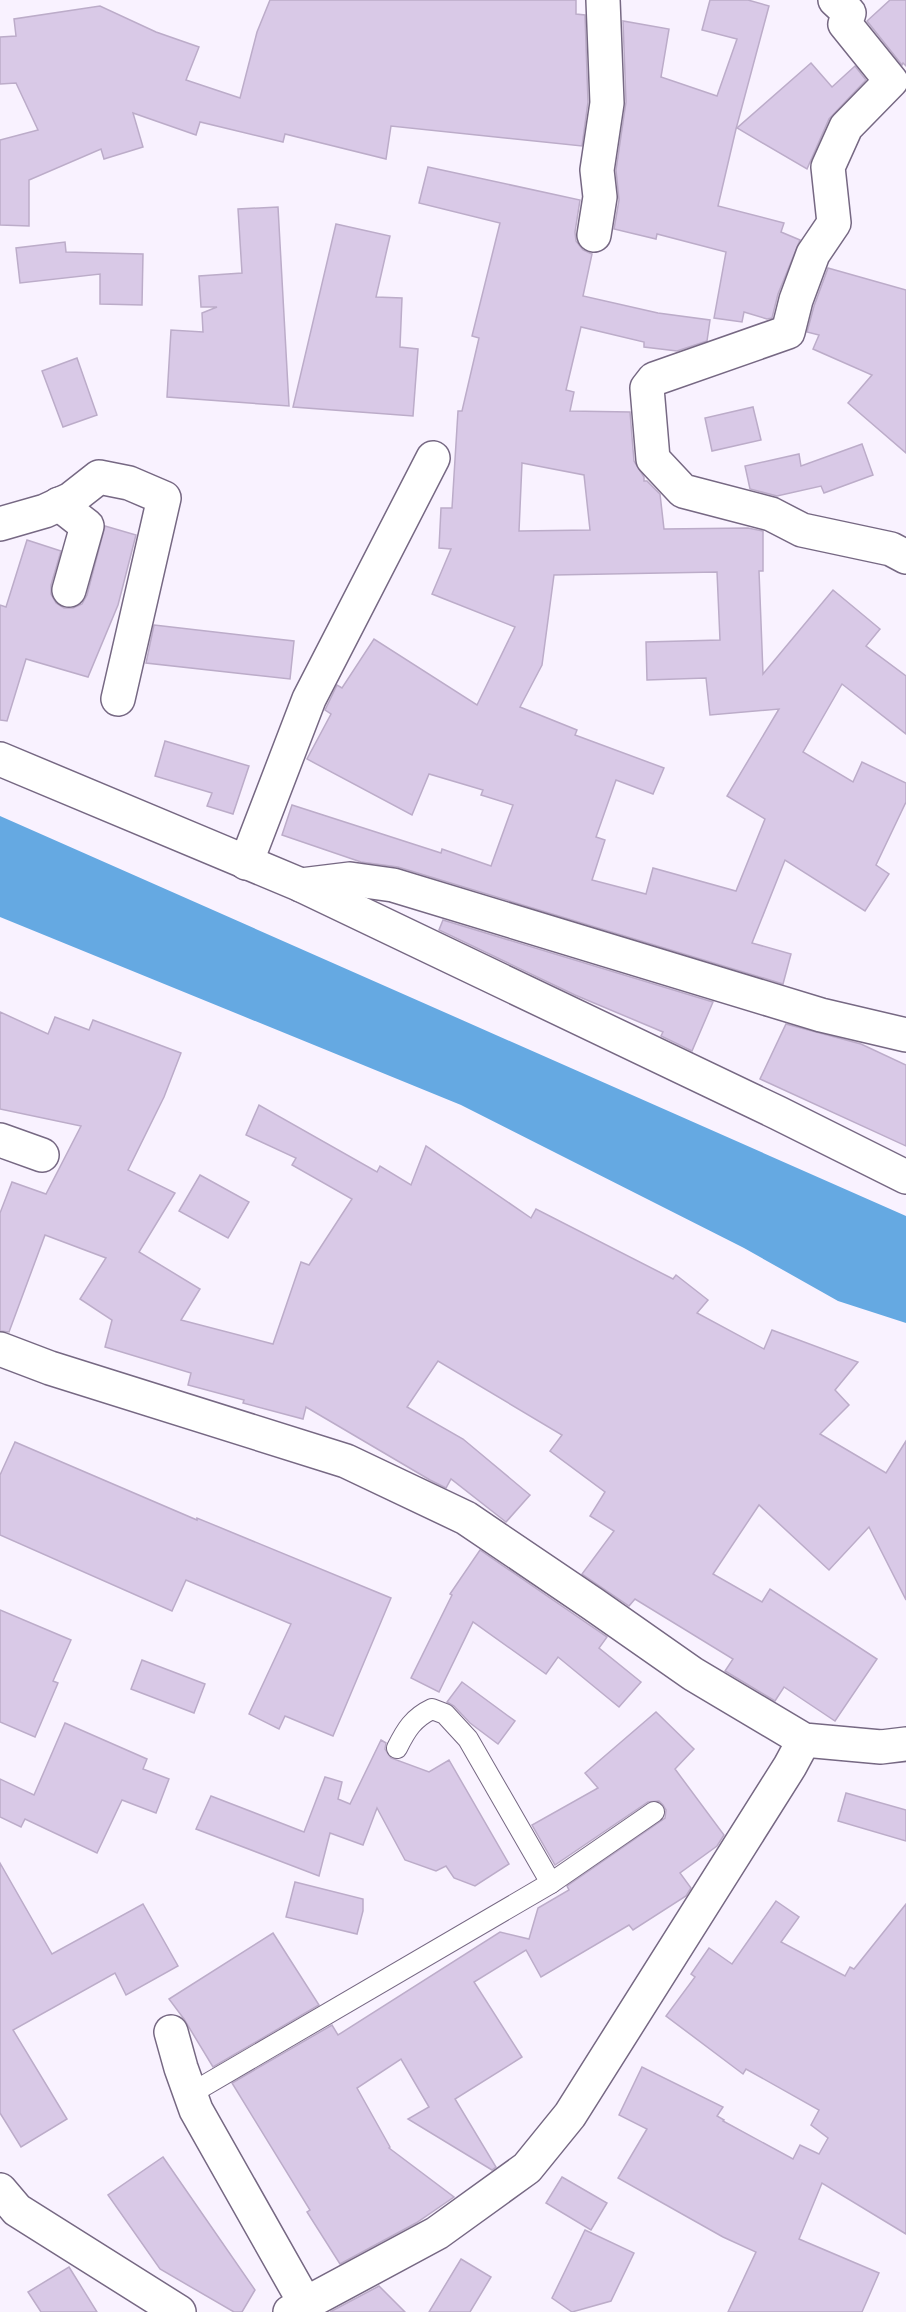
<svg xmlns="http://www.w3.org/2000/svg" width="906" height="2312" font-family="Helvetica,sans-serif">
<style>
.water{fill:#65a9e2}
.building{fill:#d9c9e7;stroke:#bcacc9;stroke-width:1.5;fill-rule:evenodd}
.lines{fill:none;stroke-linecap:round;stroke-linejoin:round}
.service-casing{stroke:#766883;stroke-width:22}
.minor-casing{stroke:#766883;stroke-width:36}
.tertiary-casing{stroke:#766883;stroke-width:36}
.service{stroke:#fff;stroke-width:20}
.minor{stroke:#fff;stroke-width:33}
.tertiary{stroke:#fff;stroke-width:33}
</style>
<rect width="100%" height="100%" fill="#f9f2ff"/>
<!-- water -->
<path class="water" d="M 0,816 L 906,1216 L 906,1323 L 838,1301 L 744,1248 L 461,1105 L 0,917 Z"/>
<!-- building -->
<g class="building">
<path d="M 270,0 L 576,0 L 576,14 L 585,15 L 588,102 L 582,146 L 391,126 L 386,159 L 285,134 L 283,142 L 200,122 L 196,135 L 133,113 L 143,147 L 104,159 L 101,149 L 29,180 L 29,226 L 0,225 L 0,140 L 38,130 L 16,83 L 0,84 L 0,37 L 16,36 L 14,19 L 100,6 L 156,32 L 199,47 L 186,80 L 240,98 L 257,32 Z"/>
<path d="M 710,0 L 748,0 L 769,6 L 736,129 L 718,206 L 784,223 L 781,232 L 800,240 L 778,294 L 772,318 L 767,319 L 744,312 L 742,322 L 714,318 L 726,252 L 657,234 L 656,239 L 614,229 L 619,200 L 616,170 L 626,102 L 623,21 L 669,29 L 661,77 L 717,96 L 737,39 L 702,30 Z"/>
<path d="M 890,0 L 906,0 L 906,66 L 903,63 L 902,65 L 867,21 Z"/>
<path d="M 811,63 L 832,87 L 855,66 L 866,80 L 829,119 L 807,169 L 737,128 Z"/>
<path d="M 428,167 L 580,200 L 575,232 L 576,241 L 583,250 L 592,254 L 583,296 L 658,313 L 710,320 L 707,341 L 677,351 L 644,347 L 644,342 L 581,327 L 566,390 L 574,392 L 570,411 L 630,412 L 634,461 L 644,477 L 644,481 L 647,481 L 660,494 L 664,529 L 748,528 L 763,531 L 763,571 L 759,571 L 763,674 L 833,590 L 880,629 L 866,646 L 906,676 L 906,734 L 842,684 L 803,752 L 853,782 L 862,762 L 906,783 L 906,802 L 876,865 L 889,874 L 865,911 L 785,860 L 752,943 L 791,954 L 783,984 L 398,867 L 361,862 L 282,835 L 292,805 L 441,853 L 442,849 L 491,866 L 513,805 L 481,795 L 483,790 L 429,774 L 412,815 L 307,759 L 331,714 L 325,710 L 337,685 L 342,688 L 374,639 L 477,705 L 515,627 L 432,594 L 451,549 L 439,548 L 441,508 L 452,508 L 458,411 L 462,411 L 479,338 L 472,336 L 500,223 L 419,203 ZM 522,463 L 584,475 L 590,530 L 519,531 ZM 717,572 L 720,640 L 646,642 L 647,680 L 706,678 L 710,715 L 779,709 L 727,796 L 765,819 L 736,891 L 653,868 L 646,894 L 592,880 L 605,840 L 596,837 L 616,780 L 653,794 L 664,768 L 575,735 L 577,730 L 520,707 L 542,665 L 554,575 Z"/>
<path d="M 278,207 L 289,406 L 167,397 L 171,330 L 203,332 L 202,313 L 217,307 L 201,307 L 199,276 L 242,273 L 238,209 Z"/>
<path d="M 336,224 L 390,236 L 376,297 L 402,298 L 400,347 L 418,349 L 413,416 L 293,407 Z"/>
<path d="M 65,242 L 66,252 L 143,254 L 142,305 L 100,304 L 100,274 L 20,283 L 16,248 Z"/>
<path d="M 828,268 L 906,290 L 906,453 L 848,403 L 872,375 L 813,349 L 819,335 L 807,332 L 814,306 Z"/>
<path d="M 77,358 L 97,415 L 63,427 L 42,371 Z"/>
<path d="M 753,407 L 761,440 L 712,451 L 705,418 Z"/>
<path d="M 862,444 L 873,475 L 824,493 L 821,486 L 777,496 L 750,489 L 745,466 L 799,454 L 801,466 Z"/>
<path d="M 105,526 L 136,535 L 118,605 L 88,677 L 26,659 L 7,721 L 0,720 L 0,605 L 6,607 L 27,540 L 61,551 L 51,585 L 51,594 L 56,603 L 64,608 L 73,608 L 82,604 L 87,595 Z"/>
<path d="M 154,625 L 294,641 L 290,679 L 146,663 Z"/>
<path d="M 165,741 L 249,766 L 233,814 L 207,806 L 212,793 L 155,776 Z"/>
<path d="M 443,920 L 713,1002 L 692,1051 L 661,1036 L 663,1032 L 575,995 L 439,930 Z"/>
<path d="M 0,1012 L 48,1034 L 55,1017 L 89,1030 L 93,1020 L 181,1053 L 164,1097 L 128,1170 L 175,1193 L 139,1252 L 200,1289 L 181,1320 L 273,1344 L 301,1262 L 309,1265 L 352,1199 L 292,1165 L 296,1158 L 246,1135 L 259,1105 L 377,1172 L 380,1166 L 411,1185 L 426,1146 L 531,1218 L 536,1209 L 673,1279 L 676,1275 L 708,1300 L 697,1313 L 764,1349 L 772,1330 L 858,1362 L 835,1390 L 849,1405 L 820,1434 L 886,1473 L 906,1441 L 906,1600 L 869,1527 L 829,1570 L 759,1505 L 713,1574 L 762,1602 L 770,1589 L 877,1659 L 835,1721 L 784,1687 L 775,1701 L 725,1671 L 733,1659 L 635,1599 L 629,1606 L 582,1574 L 614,1531 L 590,1516 L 605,1492 L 550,1451 L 562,1435 L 438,1361 L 407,1407 L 463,1439 L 530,1495 L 506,1522 L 451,1479 L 446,1488 L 430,1480 L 306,1407 L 303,1419 L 243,1403 L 244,1400 L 188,1385 L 191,1373 L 105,1347 L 112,1320 L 80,1299 L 106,1258 L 45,1235 L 9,1332 L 0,1331 L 0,1213 L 12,1182 L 46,1194 L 81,1126 L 0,1109 Z"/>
<path d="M 786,1024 L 861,1044 L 906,1065 L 906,1146 L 760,1079 Z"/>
<path d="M 200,1175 L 249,1202 L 228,1238 L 179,1211 Z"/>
<path d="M 15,1442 L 197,1520 L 197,1518 L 391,1598 L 333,1736 L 285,1716 L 279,1729 L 249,1714 L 291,1624 L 186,1580 L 172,1611 L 0,1535 L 0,1475 Z"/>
<path d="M 480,1550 L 607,1637 L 599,1648 L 641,1682 L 619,1707 L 558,1657 L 546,1674 L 473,1622 L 439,1692 L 411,1678 L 452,1595 L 450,1594 Z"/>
<path d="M 0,1610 L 71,1640 L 53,1681 L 58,1683 L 35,1737 L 0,1722 Z"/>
<path d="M 142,1660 L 205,1684 L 194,1713 L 131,1689 Z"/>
<path d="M 462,1682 L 515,1721 L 498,1744 L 470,1723 L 454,1706 L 447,1702 Z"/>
<path d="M 656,1712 L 694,1749 L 675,1769 L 724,1835 L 717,1846 L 680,1873 L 691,1888 L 686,1896 L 633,1930 L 629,1925 L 541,1977 L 526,1950 L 474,1982 L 522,2057 L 455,2099 L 496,2167 L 492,2170 L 408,2119 L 429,2107 L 401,2059 L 357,2088 L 390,2147 L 389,2148 L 454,2197 L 416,2223 L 340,2264 L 307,2212 L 310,2210 L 232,2083 L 332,2025 L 338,2035 L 500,1932 L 529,1939 L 538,1908 L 569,1890 L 567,1886 L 665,1818 L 666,1810 L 663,1805 L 659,1801 L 648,1802 L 555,1865 L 532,1825 L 598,1788 L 585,1773 Z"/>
<path d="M 65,1723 L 147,1759 L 143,1769 L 169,1779 L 156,1813 L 122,1800 L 97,1853 L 25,1819 L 21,1827 L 0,1817 L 0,1779 L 34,1795 Z"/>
<path d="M 381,1740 L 386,1743 L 385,1749 L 391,1758 L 429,1772 L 449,1760 L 509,1864 L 475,1886 L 454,1878 L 446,1866 L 436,1871 L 405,1860 L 377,1808 L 363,1845 L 330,1833 L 319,1876 L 196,1829 L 211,1796 L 304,1832 L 325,1777 L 342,1782 L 338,1799 L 350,1804 Z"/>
<path d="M 846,1793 L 906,1810 L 906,1841 L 838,1821 Z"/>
<path d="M 0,1863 L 52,1954 L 143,1904 L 178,1966 L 126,1995 L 115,1973 L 13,2030 L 67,2119 L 21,2147 L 0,2113 Z"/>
<path d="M 295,1882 L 363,1899 L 363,1911 L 357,1934 L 286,1917 Z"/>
<path d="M 776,1901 L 799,1917 L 781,1942 L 845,1976 L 850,1967 L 854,1969 L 906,1904 L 906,2234 L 822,2183 L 799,2239 L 879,2273 L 862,2312 L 728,2312 L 756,2252 L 723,2237 L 618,2178 L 647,2129 L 619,2115 L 642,2067 L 723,2107 L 717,2116 L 724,2120 L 723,2121 L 793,2159 L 800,2145 L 819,2154 L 828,2138 L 811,2125 L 819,2110 L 746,2069 L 743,2074 L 666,2016 L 695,1977 L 691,1974 L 709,1948 L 732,1964 Z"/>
<path d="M 273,1933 L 319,2005 L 213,2067 L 184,2019 L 169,1999 Z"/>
<path d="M 163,2157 L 255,2290 L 242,2312 L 234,2312 L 160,2269 L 108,2195 Z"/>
<path d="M 562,2177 L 607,2203 L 591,2230 L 546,2203 Z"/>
<path d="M 585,2230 L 634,2253 L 611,2301 L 572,2312 L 552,2298 Z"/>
<path d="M 461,2259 L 491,2277 L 470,2312 L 429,2312 Z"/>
<path d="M 69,2267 L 97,2312 L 41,2312 L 28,2292 Z"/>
<path d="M 379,2286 L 405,2312 L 330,2312 Z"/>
</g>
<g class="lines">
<defs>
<g id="service">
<path d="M 397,1748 C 406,1730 413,1718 432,1709 L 445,1714 L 468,1739 L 551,1883"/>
<path d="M 190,2094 L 551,1883 L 654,1812"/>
</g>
<g id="minor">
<path d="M 835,0 L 849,13 L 845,24 L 891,81 L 846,127 L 828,167 L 834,223 L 813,254 L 796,300 L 788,332 L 654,379 L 647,388 L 653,459 L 683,491 L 771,514 L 802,530 L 891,549 L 906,557"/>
<path d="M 594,235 L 600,197 L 597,170 L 607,103 L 603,0"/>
<path d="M 59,504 L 87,526 L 69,590"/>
<path d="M 0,524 L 45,511 L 71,499 L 99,477 L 129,483 L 164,498 L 118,699"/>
<path d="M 246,863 L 309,699 L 433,458"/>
<path d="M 301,885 L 350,879 L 393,885 L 821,1015 L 906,1035"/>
<path d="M 0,1140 L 42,1155"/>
<path d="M 0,1349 L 50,1368 L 346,1461 L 466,1518 L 593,1604 L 693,1674 L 804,1740 L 881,1747 L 906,1744"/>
<path d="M 171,2032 L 181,2068 L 196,2110 L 305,2303"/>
<path d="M 0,2190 L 17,2210 L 179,2312"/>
<path d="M 290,2312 L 437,2233 L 527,2168 L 570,2115 L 790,1766 L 804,1740"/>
</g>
<path id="tertiary" d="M 0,759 L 301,885 L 778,1113 L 906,1177"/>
</defs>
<!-- service casing -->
<use href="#service" class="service-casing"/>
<!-- minor casing -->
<use href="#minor" class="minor-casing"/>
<!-- tertiary casing -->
<use href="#tertiary" class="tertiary-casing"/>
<!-- service -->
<use href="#service" class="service"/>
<!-- minor -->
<use href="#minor" class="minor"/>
<!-- tertiary -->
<use href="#tertiary" class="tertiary"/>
</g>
</svg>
